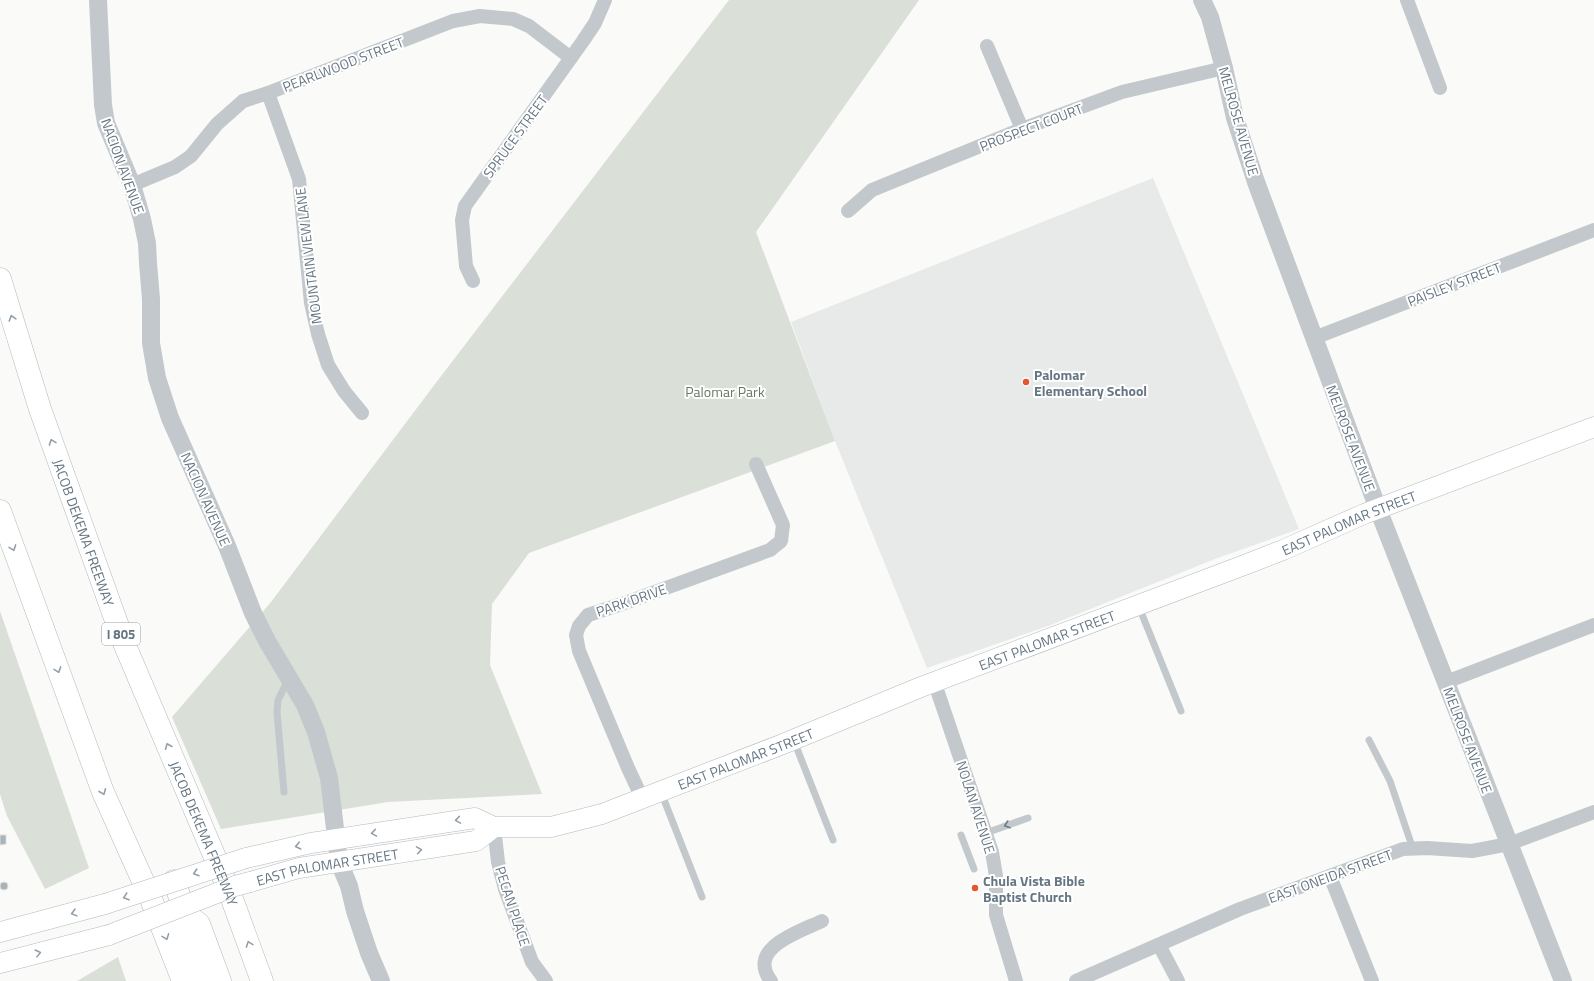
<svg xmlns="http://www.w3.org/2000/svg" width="1594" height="981" font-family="'Titillium Web',sans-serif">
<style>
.built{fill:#e8e9e9}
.green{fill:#dadfd7}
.building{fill:#aab3b9;stroke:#dcdcda}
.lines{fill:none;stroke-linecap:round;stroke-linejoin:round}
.secondary-casing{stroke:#b3babf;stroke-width:21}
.motorway-casing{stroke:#b4b9bd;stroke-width:23}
.service{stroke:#c3c8cc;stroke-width:7}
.minor{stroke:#c3c8cc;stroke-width:14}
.tertiary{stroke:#c3c8cc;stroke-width:18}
.secondary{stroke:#fff;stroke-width:20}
.motorway{stroke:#fff;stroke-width:22}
.secondary-bridge-casing{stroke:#b3babf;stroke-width:21;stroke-linecap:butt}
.secondary-bridge{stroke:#fff;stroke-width:20}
.oneway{stroke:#939fa8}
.oneway2{stroke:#6a7a87}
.poi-dot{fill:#e4572e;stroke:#fff;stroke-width:1.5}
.labels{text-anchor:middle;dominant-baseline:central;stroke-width:4;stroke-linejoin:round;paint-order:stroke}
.shield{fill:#fff;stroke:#939fa8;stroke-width:1}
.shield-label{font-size:13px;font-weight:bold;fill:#657683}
.street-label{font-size:14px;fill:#657683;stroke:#fff}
.poi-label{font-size:14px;font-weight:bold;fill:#657683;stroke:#fff;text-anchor:start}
.park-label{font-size:14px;fill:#687a64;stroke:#fff}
</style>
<rect width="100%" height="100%" fill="#fafaf8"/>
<!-- built -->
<path class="built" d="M 1153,178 L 1299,529 L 1215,559 L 1048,626 L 927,668 L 835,441 L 791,322 Z"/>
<!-- green -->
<g class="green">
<path d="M 729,0 L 919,0 L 756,232 L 835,441 L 529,553 L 492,604 L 490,665 L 542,794 L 388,802 L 221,829 L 172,717 L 271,602 L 435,384 Z"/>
<path d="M 0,611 L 89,868 L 45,889 L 7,816 L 0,794 Z"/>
<path d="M 118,957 L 126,981 L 77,981 Z"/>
</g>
<!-- building -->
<g class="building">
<path d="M 0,835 L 6,835 L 6,844 L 0,845 Z"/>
<circle cx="4" cy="886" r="4"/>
</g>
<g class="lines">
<defs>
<g id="secondary">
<path id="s1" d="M 246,858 L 311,843 L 475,818 L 494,827 L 551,827 L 602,814 L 783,744 L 921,687 L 1247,564 L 1283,550 L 1364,514 L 1594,427"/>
<path id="s2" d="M 250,882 L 299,868 L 476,841 L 494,827"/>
<path d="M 0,932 L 105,904"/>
<path d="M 0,963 L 109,935"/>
</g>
<g id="motorway">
<path id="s3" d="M 0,279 L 40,409 L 124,643 L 228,888 L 262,981"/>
<path d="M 0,511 L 103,792 L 151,899 L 183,981"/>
<path d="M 174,881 L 186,914 L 181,931 L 199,981"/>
<path d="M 186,914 L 199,924 L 220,981"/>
</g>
</defs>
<!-- secondary casing -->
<use href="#secondary" class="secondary-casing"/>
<!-- motorway casing -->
<use href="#motorway" class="motorway-casing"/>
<!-- service -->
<g class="service">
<path d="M 1139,607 L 1181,711"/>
<path d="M 1369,740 L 1390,781 L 1413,849"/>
<path d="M 794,741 L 833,840"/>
<path d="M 284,792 L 277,712 L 278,700 L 288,680"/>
<path d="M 661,792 L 702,897"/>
<path d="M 986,833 L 1028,818"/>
<path d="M 961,835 L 974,869"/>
</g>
<!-- minor -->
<g class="minor">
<path d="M 1407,0 L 1440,88"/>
<path d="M 987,46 L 1022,129"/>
<path d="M 268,93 L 299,179 L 311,303 L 318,334 L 328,365 L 344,391 L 362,413"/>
<path d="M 132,185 L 175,167 L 191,156 L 217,124 L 243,101 L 268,93 L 453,21 L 480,16 L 513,19 L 529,26 L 571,58"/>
<path d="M 848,211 L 872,190 L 1022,129 L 1122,92 L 1224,68"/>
<path d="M 473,281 L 466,266 L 462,220 L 465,206 L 583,41 L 595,23 L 605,0"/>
<path d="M 1314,338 L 1594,230"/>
<path d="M 934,681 L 992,852 L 996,876 L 996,915 L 1016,981"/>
<path d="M 1446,682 L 1594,625"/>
<path d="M 642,798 L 628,768 L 579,651 L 576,635 L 579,626 L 588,615 L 622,604 L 770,550 L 781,541 L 783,525 L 756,464"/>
<path d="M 494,827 L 498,862 L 505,889 L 532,962 L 546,981"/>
<path d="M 1330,876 L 1372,981"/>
<path d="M 1159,945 L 1178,981"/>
<path d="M 771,981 C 746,948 799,932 822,921"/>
<path d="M 1076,981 L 1240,909 L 1403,849 L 1427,848 L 1472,851 L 1509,844 L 1594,812"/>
</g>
<!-- tertiary -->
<g class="tertiary">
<path d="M 98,0 L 103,105 L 106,123 L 132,185 L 142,219 L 147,243 L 148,263 L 151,299 L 151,343 L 157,378 L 170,418 L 227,546 L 253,613 L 267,641 L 305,705 L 316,732 L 329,778 L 339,862 L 349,886 L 355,911 L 369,953 L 381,981"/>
<path d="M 1202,0 L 1210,17 L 1224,68 L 1235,118 L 1256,182 L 1378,509 L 1563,981"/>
</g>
<!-- secondary -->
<use href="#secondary" class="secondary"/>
<!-- motorway -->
<use href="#motorway" class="motorway"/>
<defs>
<g id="secondary-bridge">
<path d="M 105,904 L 246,858"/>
<path d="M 109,935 L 235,886 L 250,882"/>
</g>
</defs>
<!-- secondary-bridge casing -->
<use href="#secondary-bridge" class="secondary-bridge-casing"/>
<!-- secondary-bridge -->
<use href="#secondary-bridge" class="secondary-bridge"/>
</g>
<!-- one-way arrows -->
<defs><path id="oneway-chevron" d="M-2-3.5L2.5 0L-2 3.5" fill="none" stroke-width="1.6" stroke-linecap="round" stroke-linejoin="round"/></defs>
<g class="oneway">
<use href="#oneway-chevron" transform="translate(12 318) rotate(-107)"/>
<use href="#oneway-chevron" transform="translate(52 442) rotate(-110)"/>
<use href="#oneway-chevron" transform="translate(13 548) rotate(70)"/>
<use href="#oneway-chevron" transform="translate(58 670) rotate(70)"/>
<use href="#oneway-chevron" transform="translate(168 746) rotate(-113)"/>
<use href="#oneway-chevron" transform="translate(103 792) rotate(68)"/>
<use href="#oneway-chevron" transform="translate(458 820) rotate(171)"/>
<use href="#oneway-chevron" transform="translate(374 833) rotate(171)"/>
<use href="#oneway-chevron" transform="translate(298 846) rotate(167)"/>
<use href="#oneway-chevron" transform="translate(419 850) rotate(-9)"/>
<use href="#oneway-chevron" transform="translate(196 873) rotate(162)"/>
<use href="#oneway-chevron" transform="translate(126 897) rotate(161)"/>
<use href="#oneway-chevron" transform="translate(74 913) rotate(165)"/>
<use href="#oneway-chevron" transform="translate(166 937) rotate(69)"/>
<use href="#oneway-chevron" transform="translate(249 944) rotate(-110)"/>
<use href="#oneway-chevron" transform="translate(38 953) rotate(-14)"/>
</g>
<use class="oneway2" href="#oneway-chevron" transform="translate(1007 825) rotate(161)"/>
<!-- markers -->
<g class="poi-dot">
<circle cx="1026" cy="382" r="4"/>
<circle cx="975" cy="888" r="4"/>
</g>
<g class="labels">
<!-- shield labels -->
<rect class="shield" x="102" y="623" width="38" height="22" rx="3"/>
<g class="shield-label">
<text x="121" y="634">I 805</text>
</g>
<!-- street labels -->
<g class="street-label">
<text transform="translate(343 64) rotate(-21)">PEARLWOOD STREET</text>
<text transform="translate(1239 121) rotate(74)">MELROSE AVENUE</text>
<text transform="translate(1031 127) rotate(-21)">PROSPECT COURT</text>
<text transform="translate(515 136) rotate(-54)">SPRUCE STREET</text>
<text transform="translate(123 166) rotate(70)">NACION AVENUE</text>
<text transform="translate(308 256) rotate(-97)">MOUNTAIN VIEW LANE</text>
<text transform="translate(1454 284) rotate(-21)">PAISLEY STREET</text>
<text transform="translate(1351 438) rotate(69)">MELROSE AVENUE</text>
<text transform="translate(206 499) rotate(66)">NACION AVENUE</text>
<text stroke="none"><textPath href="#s1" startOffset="1165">EAST PALOMAR STREET</textPath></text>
<text stroke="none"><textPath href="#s3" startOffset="267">JACOB DEKEMA FREEWAY</textPath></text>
<text transform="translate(631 600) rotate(-19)">PARK DRIVE</text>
<text stroke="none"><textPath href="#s1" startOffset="841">EAST PALOMAR STREET</textPath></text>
<text transform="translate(1468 740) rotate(69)">MELROSE AVENUE</text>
<text stroke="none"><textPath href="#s1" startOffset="517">EAST PALOMAR STREET</textPath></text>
<text transform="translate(976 807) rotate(72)">NOLAN AVENUE</text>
<text stroke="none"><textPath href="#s3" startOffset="591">JACOB DEKEMA FREEWAY</textPath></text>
<text stroke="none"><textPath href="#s2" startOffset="79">EAST PALOMAR STREET</textPath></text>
<text transform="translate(1330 876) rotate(-20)">EAST ONEIDA STREET</text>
<text transform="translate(513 906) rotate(72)">PECAN PLACE</text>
</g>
<!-- poi labels -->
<g class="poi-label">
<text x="1034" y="374">Palomar<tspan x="1034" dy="16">Elementary School</tspan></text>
<text x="983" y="880">Chula Vista Bible<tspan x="983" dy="16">Baptist Church</tspan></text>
</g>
<!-- park labels -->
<g class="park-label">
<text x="725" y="391">Palomar Park</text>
</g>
</g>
</svg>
